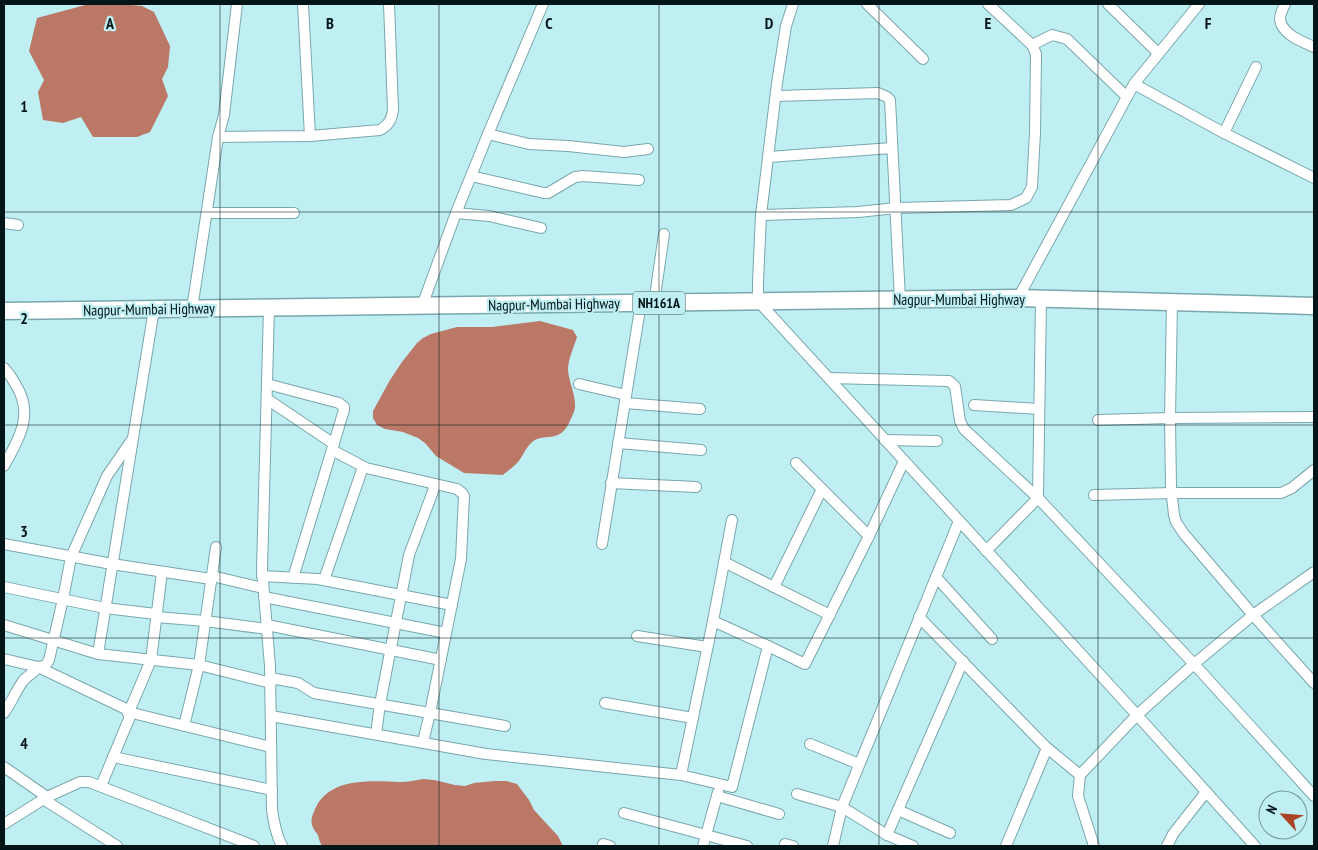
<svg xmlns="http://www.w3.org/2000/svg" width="1318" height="850" font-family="'PT Sans Narrow',sans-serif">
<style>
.water{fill:#bb7866}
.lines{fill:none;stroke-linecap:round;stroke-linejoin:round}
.minor-casing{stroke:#79a7ac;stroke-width:12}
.trunk-casing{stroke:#79a7ac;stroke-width:19}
.minor{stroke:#fff;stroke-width:10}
.trunk{stroke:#fff;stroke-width:16}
.grid{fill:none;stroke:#041517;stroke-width:1;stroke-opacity:0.55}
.labels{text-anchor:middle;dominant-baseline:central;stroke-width:4.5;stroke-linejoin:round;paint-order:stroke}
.shield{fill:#bfeff3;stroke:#3c5659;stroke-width:1}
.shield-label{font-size:14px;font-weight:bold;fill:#041517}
.street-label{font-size:15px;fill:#041517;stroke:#bfeff3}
.grid-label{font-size:16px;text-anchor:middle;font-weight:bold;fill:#041517;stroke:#bfeff3;stroke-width:4.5;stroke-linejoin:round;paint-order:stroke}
</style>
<rect width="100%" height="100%" fill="#bfeff3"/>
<!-- water -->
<g class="water">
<path d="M 89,4 L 121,4 L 142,6 L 154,12 L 170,46 L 168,67 L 162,79 L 168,96 L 150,132 L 137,137 L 93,137 L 81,117 L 63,123 L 43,120 L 38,92 L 44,80 L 29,51 L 37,18 Z"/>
<path d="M 540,321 L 573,330 L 577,337 C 574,347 568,359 568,370 C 569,383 576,395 575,408 C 574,413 571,418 569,423 C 558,445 544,431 531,443 C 525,449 523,456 518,462 C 514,467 507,471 503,475 L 464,473 L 436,456 L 425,443 L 418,438 L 403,432 L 385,429 L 377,425 L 373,418 L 373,411 L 390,380 L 402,362 L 417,343 L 423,338 L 431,334 L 457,327 L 492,327 Z"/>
<path d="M 423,779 L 434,780 L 455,785 L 465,786 L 474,783 L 495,781 L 506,781 L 517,784 L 529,800 L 534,810 L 558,836 L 563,846 L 322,846 C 320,843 319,839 318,835 C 316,832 313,829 312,825 C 310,819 314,812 316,807 C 331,777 372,781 400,782 C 408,782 416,780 423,779 Z"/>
</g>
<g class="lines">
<defs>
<g id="minor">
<path d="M 303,4 L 310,136"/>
<path d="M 793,4 L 786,26 L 777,83 L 761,215 L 758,282 L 758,301 L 1137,715 L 1255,846"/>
<path d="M 867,4 L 923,59"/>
<path d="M 1108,4 L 1158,53"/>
<path d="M 1285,4 C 1283,8 1280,14 1280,19 C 1281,34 1303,42 1314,47"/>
<path d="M 1032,45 L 1052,35 L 1067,39 L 1127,97"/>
<path d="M 1134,84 L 1224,133 L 1314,178"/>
<path d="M 776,96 L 878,93 L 887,97 L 890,100 L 900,300"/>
<path d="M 1224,133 L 1256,67"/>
<path d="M 488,134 L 529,144 L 568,146 L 624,152 L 648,149"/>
<path d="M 218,137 L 310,136 L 380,130 C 389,125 392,119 393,109 L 389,4"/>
<path d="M 769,157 L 892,148"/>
<path d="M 471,176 L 544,193 L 548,193 L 575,177 L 583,176 L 639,180"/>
<path d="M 207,213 L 294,213"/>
<path d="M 456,213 L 489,216 L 541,228"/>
<path d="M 761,215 L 858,212 L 896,208 L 1011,205 L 1026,198 L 1032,187 L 1035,133 L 1036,54 L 1032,45 L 988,4"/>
<path d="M 4,223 L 18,225"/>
<path d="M 1018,298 L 1134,84 L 1199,4"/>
<path d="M 1172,302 L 1170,418 L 1171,487 L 1174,515 L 1176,522 L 1184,534 L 1253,615 L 1314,683"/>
<path d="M 654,303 L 664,234"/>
<path d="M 422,306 L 456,213 L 488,134 L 543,4"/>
<path d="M 269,308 L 262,569 L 270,666 L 272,810 C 274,823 276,835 282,846"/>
<path d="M 192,309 L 218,137 L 224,115 L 237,4"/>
<path d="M 4,368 C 10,374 13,380 17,387 C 34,416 18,440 4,466"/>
<path d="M 829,378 L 949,381 L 955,386 L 960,421 L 964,429 L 1038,498 L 1194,664 L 1314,796"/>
<path d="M 267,384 L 339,403 L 344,407 L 344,410 L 293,578"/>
<path d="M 579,384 L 626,395"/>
<path d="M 267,399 L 334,444"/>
<path d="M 625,403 L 700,409"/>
<path d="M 974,405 L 1039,409"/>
<path d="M 1098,420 L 1170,418 L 1314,417"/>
<path d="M 885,440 L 937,441"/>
<path d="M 618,443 L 701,450"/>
<path d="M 332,450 L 366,468 L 457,489 L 462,493 L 464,496 L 461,559 L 430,713 L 423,742"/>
<path d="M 796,463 L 869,536"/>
<path d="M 611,483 L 696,487"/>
<path d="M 1094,495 L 1172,493 L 1281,493 L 1292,488 L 1314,470"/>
<path d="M 4,544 L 112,564 L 211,579"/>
<path d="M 602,544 L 641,303"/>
<path d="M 986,551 L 1038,498 L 1041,299"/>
<path d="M 724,562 L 830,615"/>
<path d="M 162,572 L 151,660 L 131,707 L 128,712 L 271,747"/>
<path d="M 212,576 L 263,588"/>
<path d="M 262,576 L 318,579 L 452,605"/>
<path d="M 936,577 L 992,639"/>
<path d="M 324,580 L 363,467"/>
<path d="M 4,587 L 105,608 L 156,614"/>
<path d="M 774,587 L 822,489"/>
<path d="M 264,597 L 446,633"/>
<path d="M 156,617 L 205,621 L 267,629"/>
<path d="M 919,617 L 1046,747 L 1080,775 L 1137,715 L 1194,664 L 1253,615 L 1314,572"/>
<path d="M 713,621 L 768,646"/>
<path d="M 4,625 L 98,654 L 199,665 L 271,683"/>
<path d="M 267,625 L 441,660"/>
<path d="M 637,636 L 707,647"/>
<path d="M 98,654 L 154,309"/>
<path d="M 4,659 L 38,667 L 45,666 L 49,660 L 63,599 L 71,557 L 107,476 L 131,441"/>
<path d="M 271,678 L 298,683 L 314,693 L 505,726"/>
<path d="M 605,703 L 693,718"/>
<path d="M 4,713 C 11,703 16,691 23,681 C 27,676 34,673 38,667 L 126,709 L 129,715 L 129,719 L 101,786"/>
<path d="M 271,716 L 486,754 L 681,775 L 732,787 L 768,646 L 805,664 L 869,536 L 904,461"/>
<path d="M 184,726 L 199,665 L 216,547"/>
<path d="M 376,734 L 380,704 L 409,555 L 432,494 L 435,484"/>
<path d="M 810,744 L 859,764"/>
<path d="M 113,757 L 272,790"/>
<path d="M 4,767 L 47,797"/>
<path d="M 681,775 L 713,621 L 732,520"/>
<path d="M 1080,775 L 1078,796 L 1094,846"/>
<path d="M 797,794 L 842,807 L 833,846"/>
<path d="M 717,796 L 779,814"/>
<path d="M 43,799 L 117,846"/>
<path d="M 898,810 L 950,833"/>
<path d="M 624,813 L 747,846"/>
<path d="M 4,824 L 47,797 L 80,782 L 89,782 L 254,846"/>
<path d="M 887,835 L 963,661"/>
<path d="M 603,844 L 610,846"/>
<path d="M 785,844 L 793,846"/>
<path d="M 703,846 L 718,792"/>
<path d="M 913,846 L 887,835 L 842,807 L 959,521"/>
<path d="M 1006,846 L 1047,748"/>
<path d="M 1167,846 L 1173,834 L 1206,792"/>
</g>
<path id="trunk" d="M 4,311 L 1018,298 L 1314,306"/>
</defs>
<!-- minor casing -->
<use href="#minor" class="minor-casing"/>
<!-- trunk casing -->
<use href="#trunk" class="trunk-casing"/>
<!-- minor -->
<use href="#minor" class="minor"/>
<!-- trunk -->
<use href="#trunk" class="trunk"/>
</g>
<!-- grid -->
<path class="grid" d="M 220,4 L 220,846M 439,4 L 439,846M 659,4 L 659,846M 879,4 L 879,846M 1098,4 L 1098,846M 4,212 L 1314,212M 4,425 L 1314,425M 4,638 L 1314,638"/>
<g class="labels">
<!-- shield labels -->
<rect class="shield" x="633" y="291.5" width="52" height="23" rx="4"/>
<g class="shield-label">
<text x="659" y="303">NH161A</text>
</g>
<!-- street labels -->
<g class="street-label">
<text x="959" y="299">Nagpur-Mumbai Highway</text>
<text transform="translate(554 304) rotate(-1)">Nagpur-Mumbai Highway</text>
<text transform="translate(149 309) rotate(-1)">Nagpur-Mumbai Highway</text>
</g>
</g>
<g class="grid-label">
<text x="110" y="29">A</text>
<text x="330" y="29">B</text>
<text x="549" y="29">C</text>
<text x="769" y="29">D</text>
<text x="988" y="29">E</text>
<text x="1208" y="29">F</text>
<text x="24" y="112">1</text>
<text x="24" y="324">2</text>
<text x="24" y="537">3</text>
<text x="24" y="749">4</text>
</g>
<!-- border -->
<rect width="1318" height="850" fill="none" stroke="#041517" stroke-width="10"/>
<!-- north arrow -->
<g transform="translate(1283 815) rotate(296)"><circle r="24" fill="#bfeff3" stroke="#74989b"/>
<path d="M0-4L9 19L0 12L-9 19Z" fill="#aa4225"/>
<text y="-8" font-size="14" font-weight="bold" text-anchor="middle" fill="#041517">N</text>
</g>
</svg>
